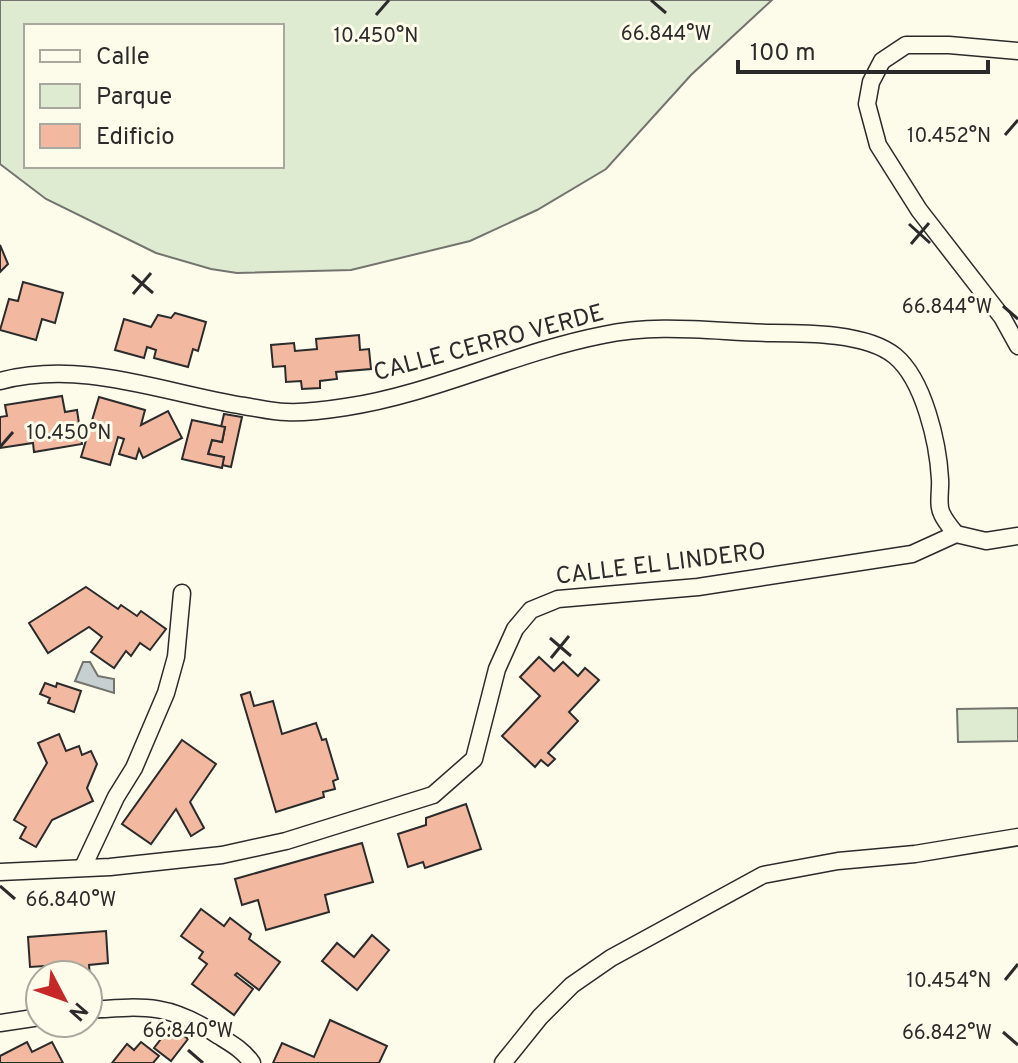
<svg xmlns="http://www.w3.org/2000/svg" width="1018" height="1063" font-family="Overpass,sans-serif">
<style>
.green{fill:#deebd1;stroke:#74746e;stroke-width:2;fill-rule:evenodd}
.water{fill:#c7d0d0;stroke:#74746e;stroke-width:2}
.building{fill:#f2b8a0;stroke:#2b2b2b;stroke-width:2}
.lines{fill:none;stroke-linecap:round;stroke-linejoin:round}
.street-casing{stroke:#2b2b2b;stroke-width:19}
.street{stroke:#fdfbea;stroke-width:16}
.ticks{fill:none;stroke:#2b2b2b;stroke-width:3}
.labels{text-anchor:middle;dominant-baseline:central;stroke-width:6;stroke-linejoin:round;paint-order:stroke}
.street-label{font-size:24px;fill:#2b2b2b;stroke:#fdfbea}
.ticks-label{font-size:20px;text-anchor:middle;fill:#2b2b2b;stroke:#fdfbea;stroke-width:6;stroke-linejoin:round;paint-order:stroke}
</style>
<rect width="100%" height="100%" fill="#fdfbea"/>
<!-- green -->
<g class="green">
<path d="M 0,0 L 772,0 L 691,75 L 606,169 L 537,210 L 470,241 L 351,270 L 237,273 L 211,269 L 156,253 L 46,199 L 0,164 ZM 26,26 L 282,26 L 282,166 L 26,166 Z"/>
<path d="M 1018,708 L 1018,741 L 958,742 L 957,709 Z"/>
</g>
<!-- water -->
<path class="water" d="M 83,662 L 90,662 L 98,676 L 114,679 L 114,693 L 75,681 Z"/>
<!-- building -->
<g class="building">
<path d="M 0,245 L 8,264 L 0,272 Z"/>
<path d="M 23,282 L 63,293 L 55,323 L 42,319 L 36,340 L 0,330 L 9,299 L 18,301 Z"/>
<path d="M 175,313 L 206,322 L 198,351 L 193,349 L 188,367 L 154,358 L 156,350 L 147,347 L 144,358 L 115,350 L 124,319 L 151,327 L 158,315 L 171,318 Z"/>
<path d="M 359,335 L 360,350 L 369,349 L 371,369 L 336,372 L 337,379 L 320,381 L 320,388 L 302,389 L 301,381 L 286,382 L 285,366 L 273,367 L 271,345 L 294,343 L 295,351 L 317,349 L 316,339 Z"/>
<path d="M 62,396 L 65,412 L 77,410 L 82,444 L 34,452 L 33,443 L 0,448 L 0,417 L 7,416 L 5,405 Z"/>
<path d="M 99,397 L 145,410 L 141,425 L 168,411 L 182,438 L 143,458 L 139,449 L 136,459 L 119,454 L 124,439 L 118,437 L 110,465 L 81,457 Z"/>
<path d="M 224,414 L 242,417 L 231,467 L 222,465 L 224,457 L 208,454 L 212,440 L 222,442 L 225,427 L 221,427 Z"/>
<path d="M 192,420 L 225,427 L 222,442 L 212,440 L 208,454 L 224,457 L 222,468 L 182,459 Z"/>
<path d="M 86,587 L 118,609 L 121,605 L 137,616 L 141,611 L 166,629 L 150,650 L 140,643 L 131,656 L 126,651 L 114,668 L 91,652 L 102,637 L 89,627 L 48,653 L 29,623 Z"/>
<path d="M 539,657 L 554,671 L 563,662 L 578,676 L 585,668 L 599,680 L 569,712 L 578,721 L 548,753 L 555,759 L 548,766 L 541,760 L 535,767 L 502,736 L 540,696 L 520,677 Z"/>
<path d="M 45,683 L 56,687 L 57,683 L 81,691 L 74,712 L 48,703 L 50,698 L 40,694 Z"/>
<path d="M 250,692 L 254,706 L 273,701 L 282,734 L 316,723 L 322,740 L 326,739 L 338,779 L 333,781 L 335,789 L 323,792 L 324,797 L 276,812 L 241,695 Z"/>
<path d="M 59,734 L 66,751 L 79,746 L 82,755 L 91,751 L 97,764 L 87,788 L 93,801 L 52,820 L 36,847 L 20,838 L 26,827 L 14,820 L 47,763 L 38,743 Z"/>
<path d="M 182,740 L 216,764 L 190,802 L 204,828 L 191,836 L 176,809 L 151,844 L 122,824 Z"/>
<path d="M 466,804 L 481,849 L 425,868 L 423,862 L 408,867 L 398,834 L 426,825 L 426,818 Z"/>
<path d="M 362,843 L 373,882 L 325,895 L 329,912 L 266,930 L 258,900 L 242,905 L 235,879 Z"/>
<path d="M 201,909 L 224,926 L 230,918 L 251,934 L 249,939 L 280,962 L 259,990 L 237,973 L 235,975 L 253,989 L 234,1015 L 192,984 L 207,964 L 199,958 L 203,952 L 181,936 Z"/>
<path d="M 106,931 L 108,963 L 89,965 L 90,977 L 44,975 L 44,966 L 30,967 L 28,937 Z"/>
<path d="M 372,935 L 389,950 L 357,990 L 322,961 L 337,943 L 354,957 Z"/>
<path d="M 330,1020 L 387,1046 L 379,1063 L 273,1063 L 282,1043 L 314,1057 Z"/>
<path d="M 171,1026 L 188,1039 L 171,1061 L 154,1048 Z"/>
<path d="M 27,1042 L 32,1052 L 52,1042 L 63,1063 L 0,1063 L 0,1056 Z"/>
<path d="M 141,1042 L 159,1056 L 153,1063 L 112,1063 L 127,1044 L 134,1050 Z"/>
</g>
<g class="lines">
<defs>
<g id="street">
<path d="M 1018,51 L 949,45 L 906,45 L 882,61 L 871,82 L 867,104 L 878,145 L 919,210 L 1002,317 L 1018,346"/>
<path d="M 0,381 C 83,359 163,393 244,406 C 258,408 272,412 286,412 C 305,413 327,410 346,407 C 433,394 516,352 603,335 C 658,323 716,332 772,333 C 807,333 867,333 895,356 C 924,380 938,443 940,479 C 941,489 937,505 942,514 C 945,521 951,528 956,534"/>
<path d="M 83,867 L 116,797 L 134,768 L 166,693 L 176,657 L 182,593"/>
<path d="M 0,872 L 110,867 L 222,855 L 286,841 L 433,795 L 474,759 L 497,669 L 515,629 L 531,610 L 558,599 L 698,587 L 912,554 L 956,534 L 986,541 L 1018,536"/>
<path d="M 88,1010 C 145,1006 169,1003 219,1036 C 232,1044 243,1050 252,1063"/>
<path d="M 0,1023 L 40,1017"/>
<path d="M 503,1063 L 540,1017 L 572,985 L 611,958 L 763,875 L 838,861 L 915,854 L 1018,837"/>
</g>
</defs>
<!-- street casing -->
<use href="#street" class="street-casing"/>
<!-- street -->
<use href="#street" class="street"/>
</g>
<!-- ticks -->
<path class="ticks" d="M 651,0 L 666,13M 376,15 L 389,0M 1005,135 L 1018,120M 909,224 L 930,243M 911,244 L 929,223M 132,275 L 153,293M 133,294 L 151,273M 1003,306 L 1018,319M 0,447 L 13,432M 550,638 L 571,656M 551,658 L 569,636M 0,886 L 15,899M 1005,980 L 1018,964M 1003,1032 L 1018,1045M 188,1050 L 203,1063"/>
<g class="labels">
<!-- street labels -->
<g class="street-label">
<text transform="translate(489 344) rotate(-15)">CALLE CERRO VERDE</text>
<text transform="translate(661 565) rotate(-7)">CALLE EL LINDERO</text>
</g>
</g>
<g class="ticks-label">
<text x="666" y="40">66.844°W</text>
<text x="376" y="42">10.450°N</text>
<text x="949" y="142">10.452°N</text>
<text x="947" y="313">66.844°W</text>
<text x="69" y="439">10.450°N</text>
<text x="71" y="906">66.840°W</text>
<text x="949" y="987">10.454°N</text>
<text x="188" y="1037">66.840°W</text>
<text x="947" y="1039">66.842°W</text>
</g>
<!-- legend -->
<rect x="24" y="24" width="260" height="144" fill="#fdfbea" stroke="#a9a89e" stroke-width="2"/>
<rect x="40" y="50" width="40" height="12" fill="#fdfbea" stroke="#a9a89e" stroke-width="2"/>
<text x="96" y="64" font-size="24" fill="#2b2b2b">Calle</text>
<rect x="40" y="84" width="40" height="24" fill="#deebd1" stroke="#a9a89e" stroke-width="2"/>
<text x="96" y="104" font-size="24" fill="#2b2b2b">Parque</text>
<rect x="40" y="124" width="40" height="24" fill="#f2b8a0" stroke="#a9a89e" stroke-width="2"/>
<text x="96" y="144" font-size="24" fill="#2b2b2b">Edificio</text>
<!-- north arrow -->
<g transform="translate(64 999) rotate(131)"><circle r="38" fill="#fdfbea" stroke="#a9a89e" stroke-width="2"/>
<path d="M0-6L14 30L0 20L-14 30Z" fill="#c62828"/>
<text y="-12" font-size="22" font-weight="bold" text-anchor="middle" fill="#2b2b2b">N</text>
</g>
<!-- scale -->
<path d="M738 60v12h250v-12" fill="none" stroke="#2b2b2b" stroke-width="4"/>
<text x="750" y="60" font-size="24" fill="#2b2b2b" stroke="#fdfbea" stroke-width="6" paint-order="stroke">100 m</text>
</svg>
